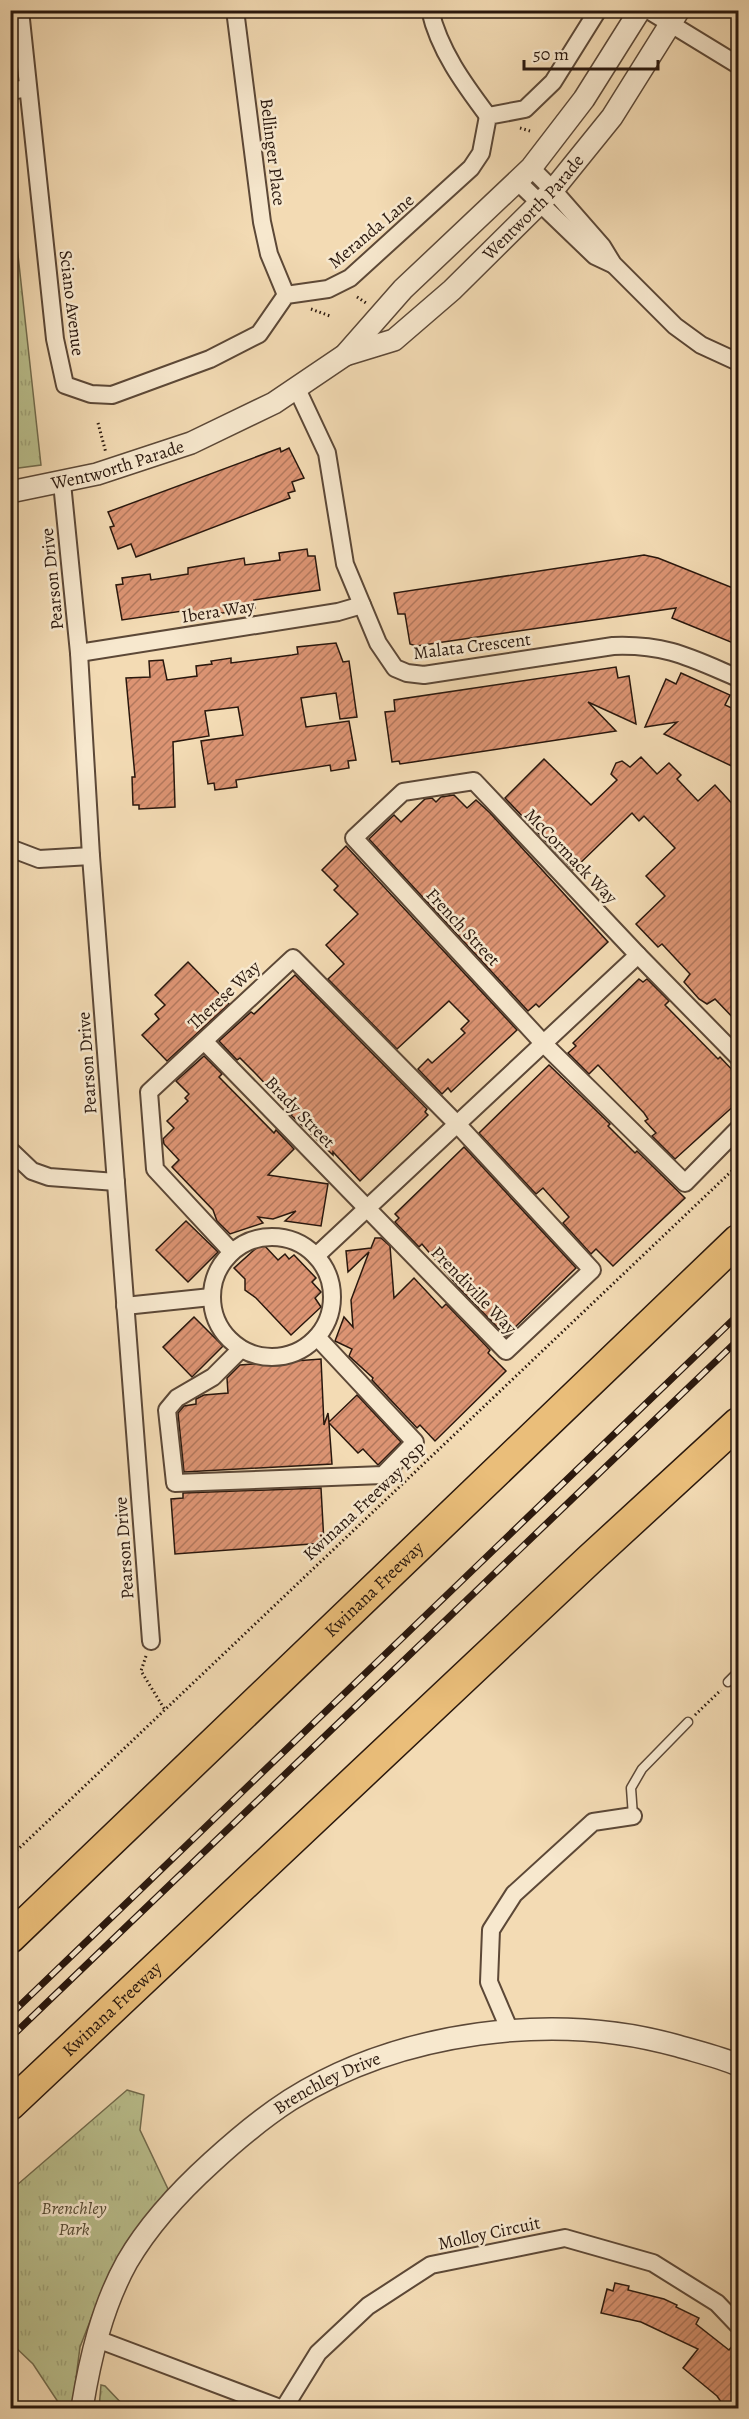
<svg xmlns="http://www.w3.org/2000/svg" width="749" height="2419" font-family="Alegreya,serif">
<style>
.grass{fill:url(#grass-tufts);stroke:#726c4e;stroke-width:1.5}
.building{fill:url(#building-hatch);stroke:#29170d;stroke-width:1.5}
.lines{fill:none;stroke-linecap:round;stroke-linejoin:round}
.service-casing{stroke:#5c4837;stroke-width:11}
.minor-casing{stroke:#5c4837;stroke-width:20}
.tertiary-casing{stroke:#5c4837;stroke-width:24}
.motorway-casing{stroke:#29170d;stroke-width:33}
.path{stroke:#29170d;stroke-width:3;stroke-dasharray:1.5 3;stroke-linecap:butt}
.service{stroke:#f7e8ce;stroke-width:8}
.minor{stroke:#f7e8ce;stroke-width:16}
.tertiary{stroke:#f7e8ce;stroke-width:21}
.motorway{stroke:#eabe7a;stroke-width:30}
.rail-casing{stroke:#29170d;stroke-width:7}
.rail{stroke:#f7e8ce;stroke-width:4.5;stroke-dasharray:14;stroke-linecap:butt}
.labels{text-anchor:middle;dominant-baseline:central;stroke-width:5;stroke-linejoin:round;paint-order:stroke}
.street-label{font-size:18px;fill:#29170d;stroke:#f7e8ce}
.park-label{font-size:18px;font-style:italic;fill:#544a34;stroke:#f7e8ce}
</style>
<defs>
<pattern id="grass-tufts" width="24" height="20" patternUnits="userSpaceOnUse" patternTransform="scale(1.5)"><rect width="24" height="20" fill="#bac08e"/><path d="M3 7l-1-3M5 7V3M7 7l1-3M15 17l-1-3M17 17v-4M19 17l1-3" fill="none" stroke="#a0a479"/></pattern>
<pattern id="building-hatch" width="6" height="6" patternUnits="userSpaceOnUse" patternTransform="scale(1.5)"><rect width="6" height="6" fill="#dc9473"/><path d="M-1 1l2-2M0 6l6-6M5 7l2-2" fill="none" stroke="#b2785d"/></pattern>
</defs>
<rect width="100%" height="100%" fill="#f3dbb4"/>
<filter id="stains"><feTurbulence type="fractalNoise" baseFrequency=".00333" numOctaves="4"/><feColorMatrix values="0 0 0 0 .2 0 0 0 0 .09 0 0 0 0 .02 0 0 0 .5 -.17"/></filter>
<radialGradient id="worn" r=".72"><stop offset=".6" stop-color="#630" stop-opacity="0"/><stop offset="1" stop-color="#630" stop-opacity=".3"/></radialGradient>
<!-- grass -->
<g class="grass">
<path d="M 10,182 L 41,465 L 11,469 L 10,469 Z"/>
<path d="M 127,2090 L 144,2095 L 140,2130 L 168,2189 L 105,2283 L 80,2347 L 73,2401 L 67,2408 L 62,2408 L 33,2364 L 11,2343 L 10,2191 Z"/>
<path d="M 101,2385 L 105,2386 L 126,2408 L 99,2408 Z"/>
</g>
<!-- building -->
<g class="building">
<path d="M 280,448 L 281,452 L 289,448 L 304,478 L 292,482 L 295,491 L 288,493 L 290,498 L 136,557 L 131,544 L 118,549 L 110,527 L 114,526 L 108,512 Z"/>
<path d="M 307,549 L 308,556 L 315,556 L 320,590 L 254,600 L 255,608 L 190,618 L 189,610 L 122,620 L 116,585 L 123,584 L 122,578 L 150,574 L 151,580 L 188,574 L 188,568 L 244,558 L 245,565 L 280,560 L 279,553 Z"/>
<path d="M 644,555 L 658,558 L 738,590 L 738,645 L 672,618 L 676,608 L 416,646 L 410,644 L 405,614 L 398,614 L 394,593 Z"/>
<path d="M 336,643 L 343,662 L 349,661 L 357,717 L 340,719 L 336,693 L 301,698 L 306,727 L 349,721 L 356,760 L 348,761 L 349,768 L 331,771 L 330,765 L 273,774 L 236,780 L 237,787 L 215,790 L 214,783 L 208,784 L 201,741 L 243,735 L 238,707 L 205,711 L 209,736 L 173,742 L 175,807 L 139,809 L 139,805 L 133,805 L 132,777 L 135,777 L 126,678 L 150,677 L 149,661 L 163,660 L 167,680 L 197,676 L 196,666 L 212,664 L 211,661 L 231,658 L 231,663 L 292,655 L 298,654 L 297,647 Z"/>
<path d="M 616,667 L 618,678 L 629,676 L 636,724 L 588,702 L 616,731 L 400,764 L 399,761 L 392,762 L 385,712 L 395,711 L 394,700 Z"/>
<path d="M 681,673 L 730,695 L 725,705 L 738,711 L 738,769 L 664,734 L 677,722 L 645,727 L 666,679 L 676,684 Z"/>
<path d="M 641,757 L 657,774 L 669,763 L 681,775 L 677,779 L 698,801 L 715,785 L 738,810 L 738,878 L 732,884 L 738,891 L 738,1023 L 715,999 L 707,1004 L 699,999 L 684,982 L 690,974 L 662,944 L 658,947 L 636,924 L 665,896 L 646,876 L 675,848 L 644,816 L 639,821 L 632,813 L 573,870 L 505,798 L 544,759 L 591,805 L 617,780 L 611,774 L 616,763 L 622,761 L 630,767 Z"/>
<path d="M 454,795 L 467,808 L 476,800 L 490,813 L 608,942 L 539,1007 L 536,1004 L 528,1011 L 369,839 L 394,815 L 401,822 L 425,799 L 432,798 L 436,802 L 441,797 Z"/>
<path d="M 346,846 L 517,1030 L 451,1092 L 448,1088 L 442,1094 L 418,1069 L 428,1059 L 432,1063 L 465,1033 L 461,1029 L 469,1021 L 449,1001 L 397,1049 L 328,979 L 344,964 L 326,945 L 358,914 L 334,890 L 338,886 L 322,870 Z"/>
<path d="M 188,962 L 229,1004 L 167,1061 L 142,1035 L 159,1019 L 155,1014 L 165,1005 L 155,995 Z"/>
<path d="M 295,975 L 427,1109 L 425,1112 L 428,1115 L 360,1181 L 333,1152 L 333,1155 L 291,1115 L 293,1113 L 255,1073 L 240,1058 L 237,1060 L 219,1041 L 251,1012 L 254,1014 Z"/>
<path d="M 639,979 L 643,982 L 647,979 L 669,1001 L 665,1005 L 718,1059 L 720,1057 L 738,1076 L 738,1102 L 675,1159 L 652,1136 L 656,1133 L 645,1121 L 648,1119 L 644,1113 L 598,1065 L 589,1074 L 568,1053 L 576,1046 L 573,1043 Z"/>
<path d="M 204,1056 L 222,1074 L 219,1077 L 274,1133 L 276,1130 L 294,1149 L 268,1175 L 328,1184 L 321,1226 L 285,1221 L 296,1211 L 273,1219 L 258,1217 L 263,1223 L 230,1234 L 217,1221 L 213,1210 L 172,1167 L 179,1160 L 164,1144 L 163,1139 L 174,1128 L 167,1121 L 188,1101 L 185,1098 L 189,1094 L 176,1081 Z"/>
<path d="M 549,1065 L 610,1124 L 608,1126 L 635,1153 L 637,1151 L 685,1198 L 613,1266 L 596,1249 L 591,1254 L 563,1223 L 569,1217 L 561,1208 L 543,1188 L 536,1194 L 479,1133 Z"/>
<path d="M 464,1147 L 576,1268 L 506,1336 L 461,1290 L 422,1244 L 419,1247 L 395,1222 L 399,1218 L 395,1214 Z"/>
<path d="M 186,1221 L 218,1252 L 188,1282 L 156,1250 Z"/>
<path d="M 375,1238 L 381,1238 L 390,1246 L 394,1298 L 414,1278 L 442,1308 L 446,1304 L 490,1350 L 488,1353 L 506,1371 L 435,1441 L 420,1425 L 417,1428 L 372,1380 L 373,1378 L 349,1356 L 352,1349 L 335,1341 L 344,1317 L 353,1327 L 351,1300 L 369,1252 L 348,1272 L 346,1251 L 371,1248 Z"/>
<path d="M 262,1243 L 278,1260 L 285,1254 L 289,1259 L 294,1255 L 316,1278 L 312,1282 L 321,1292 L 315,1298 L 321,1307 L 291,1335 L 256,1298 L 245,1290 L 245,1279 L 234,1268 Z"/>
<path d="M 194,1317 L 223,1346 L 192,1377 L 163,1347 Z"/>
<path d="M 321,1359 L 324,1425 L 328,1413 L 329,1422 L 357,1395 L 401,1442 L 378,1465 L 363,1449 L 358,1453 L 329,1423 L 332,1464 L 184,1472 L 178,1413 L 184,1406 L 196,1404 L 196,1399 L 204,1395 L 228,1393 L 227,1378 L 240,1365 Z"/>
<path d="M 321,1488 L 324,1543 L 175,1554 L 171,1499 L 183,1498 L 183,1493 Z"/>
<path d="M 615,2283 L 629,2286 L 628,2290 L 664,2299 L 677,2305 L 676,2307 L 699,2318 L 696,2324 L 729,2350 L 738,2339 L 738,2409 L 726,2409 L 717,2396 L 683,2368 L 698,2349 L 641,2322 L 601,2313 L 607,2289 L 613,2291 Z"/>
</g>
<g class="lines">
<defs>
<g id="service">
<path d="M 728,1682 L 738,1672"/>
<path d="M 633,1816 L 631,1788 L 642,1769 L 688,1722"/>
</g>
<g id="minor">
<path d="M 20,10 L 55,339 L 65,385 L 91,394 L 112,395 L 210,359 L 259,334 L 286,295 L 328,289 L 350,278 L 471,168 L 481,153 L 488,116 L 525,109 L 553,82 L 598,10"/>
<path d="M 235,10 L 262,222 L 269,254 L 286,295"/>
<path d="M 430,10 C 439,50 464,84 488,116"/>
<path d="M 648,10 L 738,65"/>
<path d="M 10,91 L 28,88"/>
<path d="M 531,168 L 553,190 L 602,246 L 613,264 L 675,326 L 701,345 L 738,362"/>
<path d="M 517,181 L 595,256 L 612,264"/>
<path d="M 297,389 L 327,453 L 345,564 L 378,643 L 395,668 L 407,673 L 424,675 L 613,646 C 667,644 691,658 738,678"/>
<path d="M 62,483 L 79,653 L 91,856 L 151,1641"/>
<path d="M 79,653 L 338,612 L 362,605"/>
<path d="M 10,848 L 39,859 L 91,856"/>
<path d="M 204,1041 L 506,1351 L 592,1270 L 458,1125 L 293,958 L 149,1092 L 155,1169 L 231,1251"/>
<path d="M 738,1057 L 638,955 L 474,781 L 403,792 L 354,838 L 544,1044 L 685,1183 L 738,1129"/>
<path d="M 10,1150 L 32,1171 L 49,1177 L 116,1182"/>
<circle cx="272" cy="1297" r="60"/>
<path d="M 316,1256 L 638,955"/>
<path d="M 125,1306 L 211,1297"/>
<path d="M 241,1349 L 213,1377 L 177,1398 L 167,1410 L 175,1483 L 383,1475 L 415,1442 L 317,1337"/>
<path d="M 510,2031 L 489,1982 L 491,1930 L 514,1894 L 593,1822 L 633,1816"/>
<path d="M 97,2339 L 280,2408"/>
<path d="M 284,2408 L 318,2353 L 368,2306 L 431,2265 L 565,2238 L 653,2263 L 717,2303 L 738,2325"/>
</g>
<g id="tertiary">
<path id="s1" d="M 345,355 L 394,340 L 452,290 L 553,190 L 612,117 L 679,10"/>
<path id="s2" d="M 10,492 L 97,474 L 191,443 L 274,403 L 345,355 L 403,289 L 531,168 L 584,99 L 640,10"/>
<path id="s3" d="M 82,2408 C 90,2359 102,2307 127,2262 C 149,2224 180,2191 212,2162 C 236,2140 262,2118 290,2100 C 400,2031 554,2011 678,2046 C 698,2052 720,2057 738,2065"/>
</g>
<g id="motorway">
<path id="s4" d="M 10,1938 L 738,1240"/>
<path id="s5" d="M 10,2105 L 590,1559 L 738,1423"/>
</g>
</defs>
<!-- service casing -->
<use href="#service" class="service-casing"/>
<!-- minor casing -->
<use href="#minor" class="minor-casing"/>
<!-- tertiary casing -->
<use href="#tertiary" class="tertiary-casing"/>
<!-- motorway casing -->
<use href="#motorway" class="motorway-casing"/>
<!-- path -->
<g class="path">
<path d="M 520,128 L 530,131"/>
<path d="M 357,297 L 366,303"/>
<path d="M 311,309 L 330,316"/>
<path d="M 98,423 L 106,453"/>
<path d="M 146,1656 L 141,1671 L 165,1710"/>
<path d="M 695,1715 L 721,1690"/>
<path d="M 10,1857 L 738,1165"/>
</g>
<!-- service -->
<use href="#service" class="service"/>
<!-- minor -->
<use href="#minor" class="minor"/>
<!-- tertiary -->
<use href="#tertiary" class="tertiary"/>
<!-- motorway -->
<use href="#motorway" class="motorway"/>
<defs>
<g id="rail">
<path d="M 10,2015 L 738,1315"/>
<path d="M 10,2038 L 738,1340"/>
</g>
</defs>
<!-- rail casing -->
<use href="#rail" class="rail-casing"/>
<!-- rail -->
<use href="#rail" class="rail"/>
</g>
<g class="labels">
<!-- street labels -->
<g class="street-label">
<text transform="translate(273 152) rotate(83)">Bellinger Place</text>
<text stroke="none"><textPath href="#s1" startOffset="244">Wentworth Parade</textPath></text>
<text transform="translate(371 231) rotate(-40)">Meranda Lane</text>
<text transform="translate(72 303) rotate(83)">Sciano Avenue</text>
<text stroke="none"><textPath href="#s2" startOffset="111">Wentworth Parade</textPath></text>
<text transform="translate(52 579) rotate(-96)">Pearson Drive</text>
<text transform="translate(218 611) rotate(-9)">Ibera Way</text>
<text transform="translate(472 646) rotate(-7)">Malata Crescent</text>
<text transform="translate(571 856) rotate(46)">McCormack Way</text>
<text transform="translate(463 927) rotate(47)">French Street</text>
<text transform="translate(224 995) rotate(-43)">Therese Way</text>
<text transform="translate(87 1063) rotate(-94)">Pearson Drive</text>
<text transform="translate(300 1112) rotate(46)">Brady Street</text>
<text transform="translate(474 1290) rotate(46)">Prendiville Way</text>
<text transform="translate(365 1502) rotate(-43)">Kwinana Freeway PSP</text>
<text transform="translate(124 1548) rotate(-94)">Pearson Drive</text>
<text stroke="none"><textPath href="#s4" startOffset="504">Kwinana Freeway</textPath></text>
<text stroke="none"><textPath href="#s5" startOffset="140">Kwinana Freeway</textPath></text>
<text stroke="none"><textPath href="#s3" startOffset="426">Brenchley Drive</textPath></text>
<text transform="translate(489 2233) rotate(-12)">Molloy Circuit</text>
</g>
<!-- park labels -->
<g class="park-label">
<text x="74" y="2208">Brenchley<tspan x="74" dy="21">Park</tspan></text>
</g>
</g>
<!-- margin -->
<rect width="749" height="2419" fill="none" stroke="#f3dbb4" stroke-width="36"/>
<rect x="12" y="12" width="725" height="2395" fill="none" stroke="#29170d" stroke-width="3"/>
<rect x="18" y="18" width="713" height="2383" fill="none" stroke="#29170d" stroke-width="1.5"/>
<!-- scale -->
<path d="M524 60v9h134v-9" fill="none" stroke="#29170d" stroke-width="3"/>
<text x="533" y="60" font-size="18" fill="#29170d" stroke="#f7e8ce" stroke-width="4.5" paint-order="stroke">50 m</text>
<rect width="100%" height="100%" filter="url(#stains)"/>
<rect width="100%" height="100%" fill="url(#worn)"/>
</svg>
